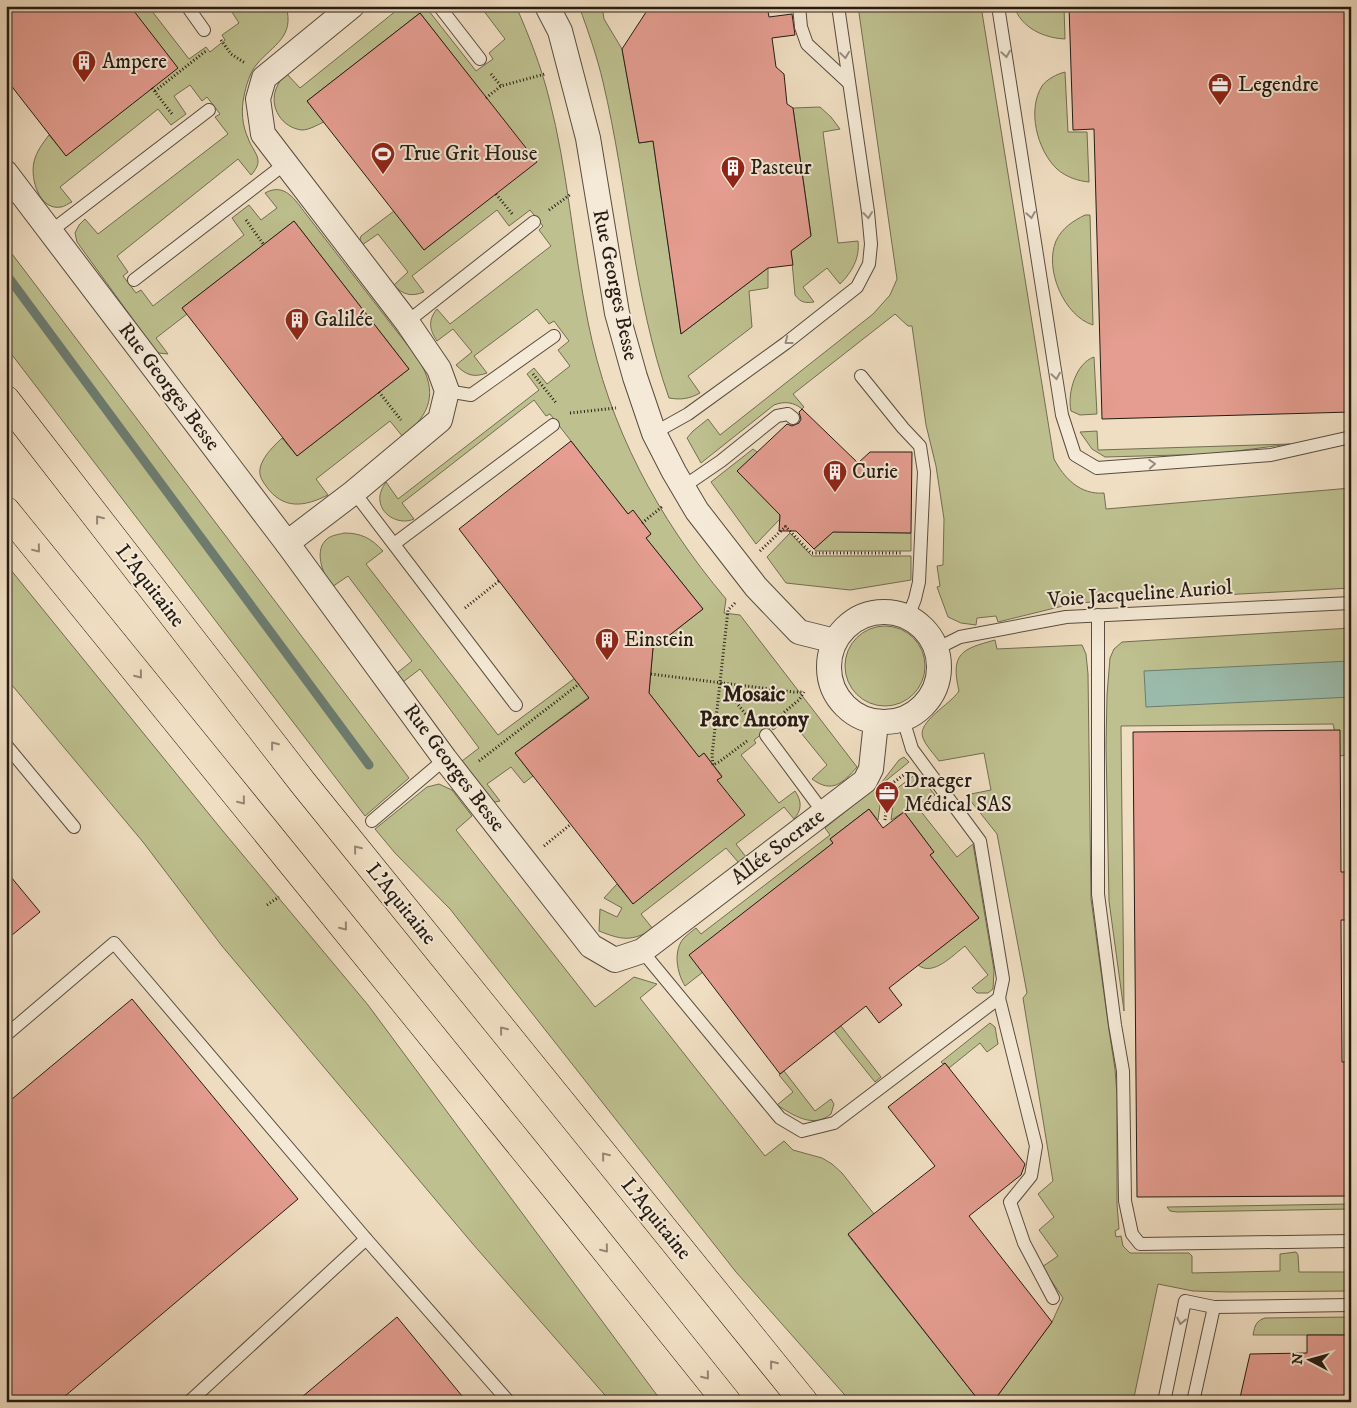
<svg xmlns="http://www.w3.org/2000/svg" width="1357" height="1408" font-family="'IM FELL DW Pica',serif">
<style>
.green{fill:#bec08f;stroke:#726e52}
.water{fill:#9bbdae;stroke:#6c7c70}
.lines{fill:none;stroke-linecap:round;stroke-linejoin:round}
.stream{stroke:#6c7c70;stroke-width:9}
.building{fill:#e49d90;stroke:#251b14}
.service-casing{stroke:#584c40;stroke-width:14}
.minor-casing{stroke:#584c40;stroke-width:26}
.motorway-casing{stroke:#251b14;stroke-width:29}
.path{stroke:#251b14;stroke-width:3;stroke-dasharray:1 2.5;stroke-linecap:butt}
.service{stroke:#f5ead7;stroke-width:12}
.minor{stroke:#f5ead7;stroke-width:24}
.motorway{stroke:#f0dec2;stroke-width:28}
.oneway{stroke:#978d7f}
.oneway2{stroke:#958674}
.labels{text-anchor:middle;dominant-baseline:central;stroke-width:4;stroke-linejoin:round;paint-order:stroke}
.poi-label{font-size:21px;fill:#251b14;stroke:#f5ead7;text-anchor:start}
.street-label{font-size:21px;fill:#251b14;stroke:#f5ead7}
.neighbourhood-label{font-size:22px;font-weight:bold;fill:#251b14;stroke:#f5ead7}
</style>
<rect width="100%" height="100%" fill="#f0dec2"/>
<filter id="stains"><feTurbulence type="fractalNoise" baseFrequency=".004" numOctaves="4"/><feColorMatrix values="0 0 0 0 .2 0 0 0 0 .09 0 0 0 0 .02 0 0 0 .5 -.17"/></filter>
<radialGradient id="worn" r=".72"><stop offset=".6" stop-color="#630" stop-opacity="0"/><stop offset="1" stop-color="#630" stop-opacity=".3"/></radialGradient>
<!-- green -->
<g class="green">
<path d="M 130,6 L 148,6 L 189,59 L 206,47 L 210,52 L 225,40 L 222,35 L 239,23 L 228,6 L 286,6 C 295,37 273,45 257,64 C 250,72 246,86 244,96 C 241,110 242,125 248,138 C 253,153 266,159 251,175 L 238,159 L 117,256 L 128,272 L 123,276 L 136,293 L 141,290 L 153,306 L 244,235 L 232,218 L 249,205 L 261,220 L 277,208 L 265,193 C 285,182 295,200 306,214 L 419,360 C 438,393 431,413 403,437 L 390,421 L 316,479 L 328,495 C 304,507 283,510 266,486 C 261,479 258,474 261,465 C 265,454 274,446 282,438 L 297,456 L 409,369 L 294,221 L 182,308 L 187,314 L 156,338 L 168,354 L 159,353 L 156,351 L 77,242 L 75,233 L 79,225 L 85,219 L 98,234 L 228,134 L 215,117 L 220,114 L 207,97 L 202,101 L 190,85 L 174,96 L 186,114 L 171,125 L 158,109 L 60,187 L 72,202 C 69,203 64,207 61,207 C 39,211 30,178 34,162 C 36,152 43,143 49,135 L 66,155 Z"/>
<path d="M 402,6 L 425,6 L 476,71 L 493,59 L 489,53 L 505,39 L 480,6 L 516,6 C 529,36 541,66 549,98 C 568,171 573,248 588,322 C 609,427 657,517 726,599 L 724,613 L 740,615 L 857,767 C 843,783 832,794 812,779 L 827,765 L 789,718 L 773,730 L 771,727 L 754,740 L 756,743 L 741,755 L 779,803 L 795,791 C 802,801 802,810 794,819 L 784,807 L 736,844 L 746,857 L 739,863 L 726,848 L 641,914 L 653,929 C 631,942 622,940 599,931 L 600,909 L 617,917 L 622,908 L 604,898 L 617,884 L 633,904 L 717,780 L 722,776 L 704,753 L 699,757 L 649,693 L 653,648 L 703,609 L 646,538 L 651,534 L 633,511 L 628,514 L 550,414 L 546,416 L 534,400 L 402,503 L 414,519 C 401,525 382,517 380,501 C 379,494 382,488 386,482 L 398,499 L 539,390 L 527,374 L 534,368 L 547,384 L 570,366 L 558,350 L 569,341 L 554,321 L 549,324 L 537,309 L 474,356 L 487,373 C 473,378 466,375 456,365 L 472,352 L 453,329 L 437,341 C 429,329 428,320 437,309 L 450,324 L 551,246 L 539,230 L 543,226 L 530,210 L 509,226 L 497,210 L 412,276 L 424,292 C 411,297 403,295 394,285 L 408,272 L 378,234 L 362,245 L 360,240 L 361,236 L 394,211 L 424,250 L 536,162 L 420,13 L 307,101 L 324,122 C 317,125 309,130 302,130 C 282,128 269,107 276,89 C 278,83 282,78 286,73 L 300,88 Z"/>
<path d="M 579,6 L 602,6 L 604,19 L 622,49 L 639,143 L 653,141 L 681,334 L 768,268 L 768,288 L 749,291 L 752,327 L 688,376 L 700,393 C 689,399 681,400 669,398 C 633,296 628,187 603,82 C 597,56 588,31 579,6 Z"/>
<path d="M 858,6 L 981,6 L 1054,459 C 1064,478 1080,495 1104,493 L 1106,509 L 1351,488 L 1351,588 L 1075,603 L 998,622 L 996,616 L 977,618 L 976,625 L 961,623 L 948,617 L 937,587 L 940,586 L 937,566 L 943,565 L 944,519 L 936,466 L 926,425 L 912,326 L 908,326 L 895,314 L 793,394 L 804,407 L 802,409 C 794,402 784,401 774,405 L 701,463 L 687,438 L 693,431 L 708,419 L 720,435 L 873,314 L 890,295 L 897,279 Z"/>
<path d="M 1014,6 L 1064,6 L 1065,39 C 1044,38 1021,28 1014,6 Z"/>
<path d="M 1065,72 L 1068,132 L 1087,132 L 1089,182 C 1078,181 1066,177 1057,169 C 1037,150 1027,110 1042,86 C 1047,79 1057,74 1065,72 Z"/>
<path d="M 820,107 L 831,117 L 840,129 L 823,132 L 838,243 L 858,241 C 860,258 852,272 840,284 L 827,268 L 803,287 L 814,302 C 805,303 801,303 795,295 L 791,251 L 811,235 L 793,108 Z"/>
<path d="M 1085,215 L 1090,215 L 1093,325 C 1064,316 1044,269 1056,241 C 1062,228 1073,221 1085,215 Z"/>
<path d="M 6,246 L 409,778 L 365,816 L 6,347 Z"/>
<path d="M 1094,357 L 1097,414 L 1080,415 L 1071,411 C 1067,393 1076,363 1094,357 Z"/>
<path d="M 1097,431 L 1098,450 L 1290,444 L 1214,454 L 1105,457 L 1092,449 L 1080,432 Z"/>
<path d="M 753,449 L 757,452 L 738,471 L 780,515 L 780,519 L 756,544 L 711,482 Z"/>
<path d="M 833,532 L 911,533 L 911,551 L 816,551 L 814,549 Z"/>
<path d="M 344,533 C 361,533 371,538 383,551 L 366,564 L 498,735 L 575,678 L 589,697 L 515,753 L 533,776 L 524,783 L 511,767 L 487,784 L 500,801 L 495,802 L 492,800 L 462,761 L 479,748 L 420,669 L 403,682 L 397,673 L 412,661 L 348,576 L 332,587 C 324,577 314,553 325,541 C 330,535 337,535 344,533 Z"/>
<path d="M 790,533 L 812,556 L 911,556 L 911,580 L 850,590 L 786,583 L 767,557 Z"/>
<path d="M 6,564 L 222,830 L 368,1005 L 662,1402 L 611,1402 L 472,1243 L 222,946 L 143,842 L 6,678 Z"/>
<circle cx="885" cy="666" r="40"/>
<path d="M 1351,628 L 1351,754 L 1340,756 L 1333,724 L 1121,726 L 1124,1011 L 1109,901 L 1106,745 L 1107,695 L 1110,658 L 1114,649 L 1122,642 Z"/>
<path d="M 995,640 L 997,649 L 1082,645 L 1086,654 L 1088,674 L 1091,899 L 1109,1030 L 1115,1069 L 1117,1095 L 1117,1204 L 1119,1229 L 1115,1231 L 1116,1237 L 1121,1236 L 1123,1246 L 1130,1253 L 1189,1253 L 1192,1256 L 1192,1273 L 1280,1271 L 1280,1254 L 1296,1252 L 1298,1255 L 1299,1272 L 1351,1272 L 1351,1291 L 1229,1292 L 1193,1291 L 1158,1284 L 1133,1402 L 993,1402 L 1052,1322 L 1063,1298 L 1042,1267 L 1058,1256 L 1039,1230 L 1054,1217 L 1038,1194 L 1053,1181 L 1023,998 L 1027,993 L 997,834 L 966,795 L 991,790 L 984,753 L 939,761 C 934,754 926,746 923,738 C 916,722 951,704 959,691 C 950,653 962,649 995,640 Z"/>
<path d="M 904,757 L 909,762 L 883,783 L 878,820 L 869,809 L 830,839 L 833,843 L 690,955 L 703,972 L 685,986 C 677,973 673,952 683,939 C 687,935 692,931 696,928 L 701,934 L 830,835 L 825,828 L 882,782 L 899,760 Z"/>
<path d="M 917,773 L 935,795 L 919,809 L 957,857 L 973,844 L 994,970 L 993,989 L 988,993 L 977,993 L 972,988 L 988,975 L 965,946 C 953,955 933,977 918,965 L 979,918 L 930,855 L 934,852 L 904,812 L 891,820 L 895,790 Z"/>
<path d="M 439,784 L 452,790 L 472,816 L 456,830 L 595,1007 L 634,977 L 657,984 L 640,998 L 765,1156 L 784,1141 L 793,1150 L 822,1158 L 832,1164 L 842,1173 L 874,1214 L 848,1235 L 980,1402 L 851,1402 L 736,1272 L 450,909 L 395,853 L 375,829 L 427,787 Z"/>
<path d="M 990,1023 L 995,1027 L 998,1044 L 987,1052 L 980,1043 L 949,1068 L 945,1063 L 943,1064 L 941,1062 Z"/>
<path d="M 841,1026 L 881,1077 L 875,1082 L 834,1031 Z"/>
<path d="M 784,1071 L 815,1111 L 831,1099 L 834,1104 L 831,1114 C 813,1129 793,1115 777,1105 L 793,1092 L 779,1075 Z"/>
<path d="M 1351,1204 L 1351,1209 L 1177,1212 L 1170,1211 L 1167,1207 Z"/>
<path d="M 1351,1317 L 1351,1335 L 1253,1335 C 1255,1325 1256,1321 1265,1318 Z"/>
</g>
<!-- water -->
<path class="water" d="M 1351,661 L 1351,697 L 1146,707 L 1144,671 Z"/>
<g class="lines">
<!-- stream -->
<path class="stream" d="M 6,274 L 369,765"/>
</g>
<!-- building -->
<g class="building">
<path d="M 6,6 L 130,6 L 178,68 L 66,156 L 6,79 Z"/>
<path d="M 650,6 L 767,6 L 769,17 L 792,14 L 795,35 L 772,38 L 776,67 L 784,74 L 787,104 L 793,108 L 811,236 L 791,251 L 793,265 L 768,268 L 681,334 L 653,141 L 639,143 L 622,49 Z"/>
<path d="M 1069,6 L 1350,6 L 1351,412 L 1102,419 L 1094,129 L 1073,130 Z"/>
<path d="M 420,13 L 537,162 L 424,250 L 307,101 Z"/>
<path d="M 294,221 L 409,369 L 297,456 L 182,308 Z"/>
<path d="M 802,409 L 858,463 L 870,452 L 912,452 L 911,533 L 833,532 L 814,549 L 796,531 L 779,531 L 780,515 L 737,471 L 787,424 L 792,426 L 799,423 L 801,419 L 799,412 Z"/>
<path d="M 571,441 L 628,514 L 633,510 L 651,534 L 646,538 L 703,609 L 653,648 L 649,693 L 699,757 L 704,753 L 722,777 L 717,780 L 745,815 L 633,904 L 515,753 L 589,698 L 459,529 Z"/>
<path d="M 1340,730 L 1341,872 L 1351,872 L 1351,920 L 1341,920 L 1342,1062 L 1351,1062 L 1351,1196 L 1137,1197 L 1133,732 Z"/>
<path d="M 869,809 L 883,828 L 904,812 L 934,852 L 930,855 L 979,918 L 889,988 L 902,1005 L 879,1023 L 866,1006 L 780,1074 L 689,955 L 833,843 L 830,839 Z"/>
<path d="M 6,871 L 40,912 L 6,940 Z"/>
<path d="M 132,999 L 298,1199 L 58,1402 L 6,1402 L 6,1104 Z"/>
<path d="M 945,1063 L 1025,1164 L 1021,1175 L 969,1216 L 1052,1322 L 993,1402 L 980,1402 L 848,1234 L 935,1166 L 888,1107 Z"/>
<path d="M 397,1317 L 467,1402 L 296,1402 Z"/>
<path d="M 1307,1335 L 1351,1335 L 1351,1402 L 1239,1402 L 1250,1354 L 1307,1353 Z"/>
</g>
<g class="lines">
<defs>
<g id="service">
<path d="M 187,6 L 204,30"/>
<path d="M 439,6 L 480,59"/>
<path d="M 799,6 L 801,27 L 807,44 L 849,83"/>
<path d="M 998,6 L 1062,415 L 1075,455 L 1097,468 L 1271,455 L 1351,437"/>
<path d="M 51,231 L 209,110"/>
<path d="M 134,280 L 286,163"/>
<path d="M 407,322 L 534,222"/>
<path d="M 861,376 L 903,428 L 920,446 L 924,472 L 919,582 L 915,599 L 908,617"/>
<path d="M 447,391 L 471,395 L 554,336"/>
<path d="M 654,433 L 688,414 L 786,343 L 857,287 L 869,264 L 871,244 L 868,212 L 838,6"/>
<path d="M 683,487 L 721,461 L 777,416 L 788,414 L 793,418"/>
<path d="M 354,492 L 516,705"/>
<path d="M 394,544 L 553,425"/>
<path d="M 1098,615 L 1098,894 L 1115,1025 L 1123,1071 L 1125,1201 L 1132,1234 L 1140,1244 L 1351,1241"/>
<path d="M 936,649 L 960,637 L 1066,617 L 1351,603"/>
<path d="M 766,735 L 823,812"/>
<path d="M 6,745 L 74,827"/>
<path d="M 372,821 L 445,759"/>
<path d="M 642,951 L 780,1118 L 802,1131 L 834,1123 L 999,998 L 1003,979 L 980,841 L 912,749 L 903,719"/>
<path d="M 999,998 L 1036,1146 L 1031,1176 L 1010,1202 L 1024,1243 L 1053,1298"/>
<path d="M 6,1035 L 114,943 L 366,1239 L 509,1402"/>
<path d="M 189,1402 L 366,1239"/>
<path d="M 1164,1402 L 1185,1301 L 1214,1307 L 1351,1305"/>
<path d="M 1193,1402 L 1214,1307"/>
</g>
<g id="minor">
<path d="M 547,6 L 560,31 L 588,138 L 617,313 L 635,377 L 654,433 L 674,472 L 697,511 L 756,587 L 799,632 L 835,641"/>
<path d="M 6,173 L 287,543 L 445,759 L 591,946 L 615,960 L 642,951 L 865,781 L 871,769 L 876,722"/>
<path d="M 287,543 L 354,492 L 440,420 L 447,391 L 439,369 L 407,322 L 263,134 L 258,99 L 264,78 L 352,6"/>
<circle cx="884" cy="667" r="55"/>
</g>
<g id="motorway">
<path d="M 6,400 L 303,783 L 804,1402"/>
<path d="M 6,511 L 574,1211 L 727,1402"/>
</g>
</defs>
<!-- service casing -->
<use href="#service" class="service-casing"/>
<!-- minor casing -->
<use href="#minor" class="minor-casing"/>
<!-- motorway casing -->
<use href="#motorway" class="motorway-casing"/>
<!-- path -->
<g class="path">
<path d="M 221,40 L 231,54 L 245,63"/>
<path d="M 491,74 L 501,86"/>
<path d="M 152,88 L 172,114"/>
<path d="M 155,91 L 207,50"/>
<path d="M 486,98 L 501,86 L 545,74"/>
<path d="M 496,194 L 513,215"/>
<path d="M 549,210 L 571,194"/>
<path d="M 246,220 L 264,245"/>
<path d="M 533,374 L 557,404"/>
<path d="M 379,392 L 401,420"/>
<path d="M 570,413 L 616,408"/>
<path d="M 642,523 L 663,506"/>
<path d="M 785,526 L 811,553 L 901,553"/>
<path d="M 760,551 L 786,526"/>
<path d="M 735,603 L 728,610 L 712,755 L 713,765 L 719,762 L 747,741"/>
<path d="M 465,608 L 499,581"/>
<path d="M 651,674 L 794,692 L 803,692"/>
<path d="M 721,683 L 751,721"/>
<path d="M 776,719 L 799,700 L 804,692"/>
<path d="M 479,761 L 579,684"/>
<path d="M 894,782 L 905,774"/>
<path d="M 885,820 L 888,794"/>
<path d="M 544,846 L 571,824"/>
<path d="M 267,905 L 279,897"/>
</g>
<!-- service -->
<use href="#service" class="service"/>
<!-- minor -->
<use href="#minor" class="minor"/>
<!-- motorway -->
<use href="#motorway" class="motorway"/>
</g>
<!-- one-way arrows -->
<defs><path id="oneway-chevron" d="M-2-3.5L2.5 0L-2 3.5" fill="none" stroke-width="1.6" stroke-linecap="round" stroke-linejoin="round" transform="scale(1.25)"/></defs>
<g class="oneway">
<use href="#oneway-chevron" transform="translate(1006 54) rotate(81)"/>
<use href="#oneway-chevron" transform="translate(845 55) rotate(82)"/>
<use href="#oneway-chevron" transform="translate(868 215) rotate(84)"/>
<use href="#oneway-chevron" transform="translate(1031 215) rotate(81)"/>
<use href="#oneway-chevron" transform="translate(788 341) rotate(142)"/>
<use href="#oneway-chevron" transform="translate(1056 376) rotate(81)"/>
<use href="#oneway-chevron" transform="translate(1152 464) rotate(-4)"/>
<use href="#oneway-chevron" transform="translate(1181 1321) rotate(102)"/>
</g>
<g class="oneway2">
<use href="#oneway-chevron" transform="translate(99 519) rotate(-128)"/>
<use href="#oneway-chevron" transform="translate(37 549) rotate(51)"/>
<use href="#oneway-chevron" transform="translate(139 675) rotate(51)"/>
<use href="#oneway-chevron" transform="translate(274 745) rotate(-128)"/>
<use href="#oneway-chevron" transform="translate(242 801) rotate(51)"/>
<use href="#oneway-chevron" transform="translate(357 849) rotate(-129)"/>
<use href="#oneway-chevron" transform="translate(344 927) rotate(51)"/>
<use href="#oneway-chevron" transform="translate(503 1030) rotate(-129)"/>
<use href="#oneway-chevron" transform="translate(605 1156) rotate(-129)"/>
<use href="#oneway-chevron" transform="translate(605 1249) rotate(51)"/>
<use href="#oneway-chevron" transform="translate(773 1364) rotate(-129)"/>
<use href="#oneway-chevron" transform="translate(706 1376) rotate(51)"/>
</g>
<!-- icons -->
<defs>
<symbol id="building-pin" viewBox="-11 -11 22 30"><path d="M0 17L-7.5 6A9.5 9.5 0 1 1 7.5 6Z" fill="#8f2418" stroke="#f5ead7"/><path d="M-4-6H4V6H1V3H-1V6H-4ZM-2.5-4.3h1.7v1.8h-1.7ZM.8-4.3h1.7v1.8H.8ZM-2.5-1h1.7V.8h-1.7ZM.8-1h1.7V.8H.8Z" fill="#fff"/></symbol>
<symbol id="office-pin" viewBox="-11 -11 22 30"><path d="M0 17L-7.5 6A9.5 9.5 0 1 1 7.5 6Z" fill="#8f2418" stroke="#f5ead7"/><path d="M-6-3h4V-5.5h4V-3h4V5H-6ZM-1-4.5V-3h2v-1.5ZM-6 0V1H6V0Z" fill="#fff"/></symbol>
<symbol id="stadium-pin" viewBox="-11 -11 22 30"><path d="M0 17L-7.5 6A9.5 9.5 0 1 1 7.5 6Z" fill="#8f2418" stroke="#f5ead7"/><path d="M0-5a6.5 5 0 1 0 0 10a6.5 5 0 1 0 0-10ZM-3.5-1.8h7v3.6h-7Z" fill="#fff"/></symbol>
</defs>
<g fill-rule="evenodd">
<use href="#building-pin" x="70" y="48" width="28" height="38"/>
<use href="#office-pin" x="1206" y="71" width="28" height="38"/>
<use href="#stadium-pin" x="369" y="140" width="28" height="38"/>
<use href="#building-pin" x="719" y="154" width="28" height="38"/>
<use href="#building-pin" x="283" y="306" width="28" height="38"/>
<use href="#building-pin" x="821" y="458" width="28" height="38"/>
<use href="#building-pin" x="593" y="626" width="28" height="38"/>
<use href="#office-pin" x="873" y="779" width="28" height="38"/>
</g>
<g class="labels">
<!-- poi labels -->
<g class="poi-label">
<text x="102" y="62">Ampere</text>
<text x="1238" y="85">Legendre</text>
<text x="400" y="154">True Grit House</text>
<text x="750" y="168">Pasteur</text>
<text x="314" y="320">Galilée</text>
<text x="852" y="472">Curie</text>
<text x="624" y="640">Einstein</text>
<text x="904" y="781">Draeger<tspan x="904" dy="24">Médical SAS</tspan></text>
</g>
<!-- street labels -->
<g class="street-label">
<text transform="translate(615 285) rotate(78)">Rue Georges Besse</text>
<text transform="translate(169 387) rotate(53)">Rue Georges Besse</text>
<text transform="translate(150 586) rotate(52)">L'Aquitaine</text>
<text transform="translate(1140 594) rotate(-4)">Voie Jacqueline Auriol</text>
<text transform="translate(454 768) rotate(53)">Rue Georges Besse</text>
<text transform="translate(778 847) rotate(-37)">Allée Socrate</text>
<text transform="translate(401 904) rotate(51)">L'Aquitaine</text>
<text transform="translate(656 1219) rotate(51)">L'Aquitaine</text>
</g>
<!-- neighbourhood labels -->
<g class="neighbourhood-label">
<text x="754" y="694">Mosaic<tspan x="754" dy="25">Parc Antony</tspan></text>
</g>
</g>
<!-- margin -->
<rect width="1357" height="1408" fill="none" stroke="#f0dec2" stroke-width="25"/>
<rect x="8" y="8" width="1342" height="1393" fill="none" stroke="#251b14" stroke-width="2.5"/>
<rect x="12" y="12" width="1332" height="1383" fill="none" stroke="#251b14"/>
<!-- north arrow -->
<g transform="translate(1310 1360) rotate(276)" stroke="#f5ead7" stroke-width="4" paint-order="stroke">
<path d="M0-4L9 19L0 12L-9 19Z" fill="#251b14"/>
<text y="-8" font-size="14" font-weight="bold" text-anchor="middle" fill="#251b14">N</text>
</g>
<rect width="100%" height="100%" filter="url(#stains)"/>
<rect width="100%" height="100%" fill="url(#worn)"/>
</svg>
